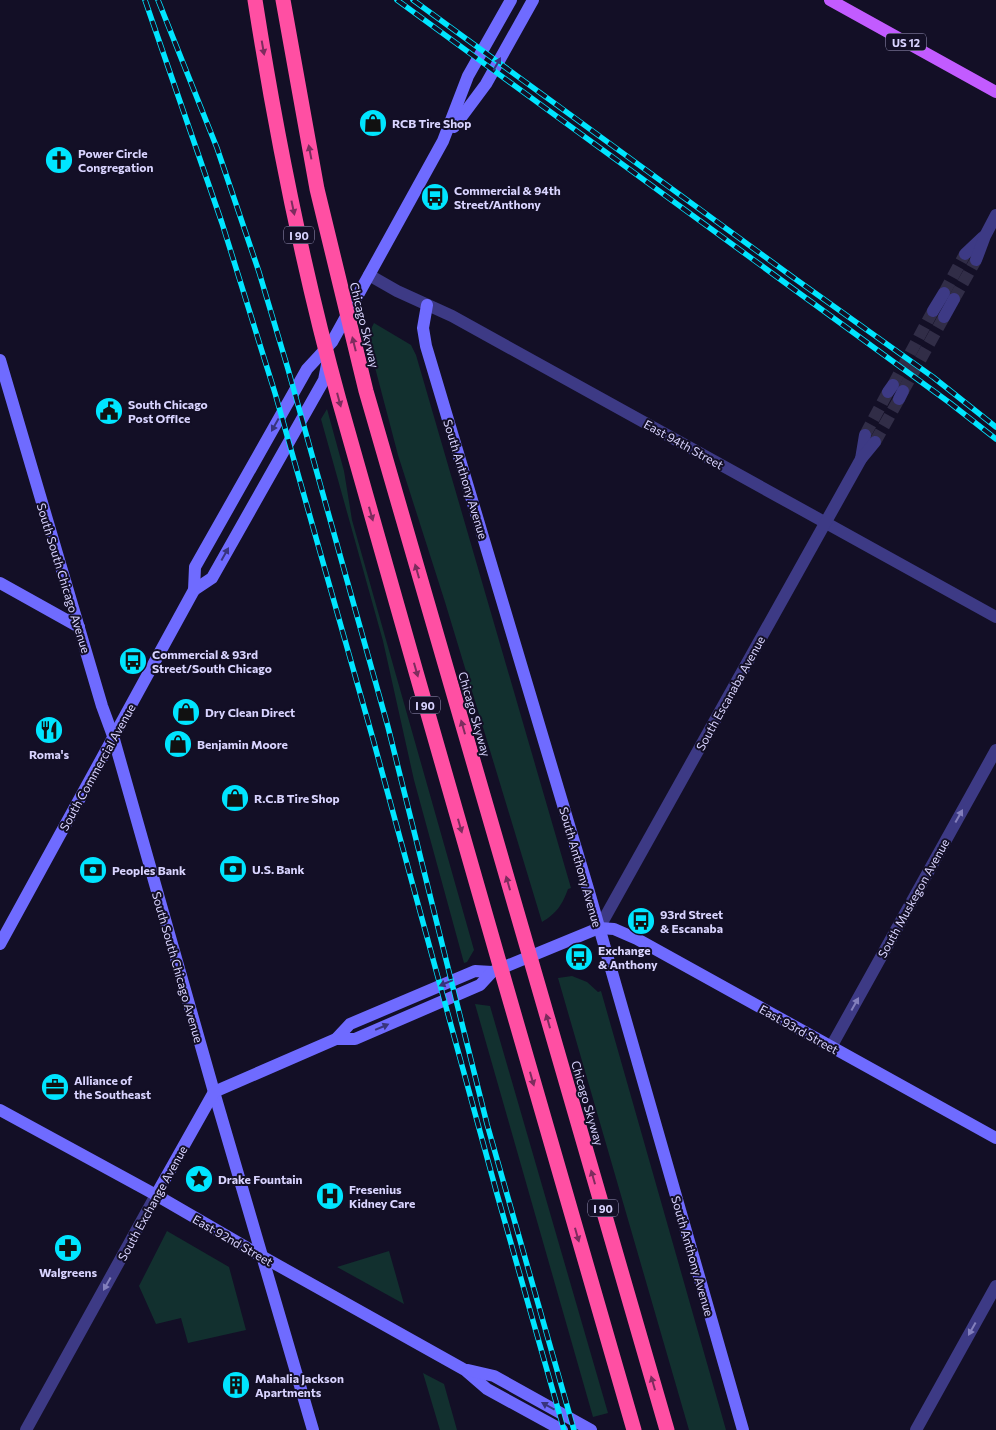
<svg xmlns="http://www.w3.org/2000/svg" width="996" height="1430" font-family="Commissioner,sans-serif">
<style>
.green{fill:#12302f}
.water{fill:#0c2248}
.lines{fill:none;stroke-linecap:round;stroke-linejoin:round}
.street-tunnel{stroke:#312d47;stroke-width:12;stroke-dasharray:12 6;stroke-linecap:butt}
.street{stroke:#3d3a85;stroke-width:12}
.secondary{stroke:#6f6bff;stroke-width:12}
.primary{stroke:#c25bff;stroke-width:12}
.highway{stroke:#ff4fa3;stroke-width:15}
.rail-casing{stroke:#00e5ff;stroke-width:5.5}
.rail{stroke:#130f26;stroke-width:4;stroke-dasharray:11;stroke-linecap:butt}
.oneway{fill:#7d2c5e}
.oneway2{fill:#38347d}
.oneway3{fill:#837fbc}
.labels{text-anchor:middle;dominant-baseline:central;stroke-width:4;stroke-linejoin:round;paint-order:stroke}
.shield{fill:#130f26;stroke:#9e99be;stroke-width:1}
.shield-label{font-size:11px;font-weight:bold;fill:#d9d4ff}
.poi-label{font-size:12px;font-weight:bold;fill:#d9d4ff;stroke:#130f26;text-anchor:start}
.street-label{font-size:12px;fill:#d9d4ff;stroke:#130f26}
</style>
<rect width="100%" height="100%" fill="#130f26"/>
<!-- green -->
<g class="green">
<path d="M 374,323 L 411,345 L 416,355 L 571,888 L 568,889 C 562,905 557,913 542,922 L 445,602 L 398,455 L 367,337 Z"/>
<path d="M 327,409 L 344,471 L 352,520 L 474,950 L 467,962 L 464,963 L 414,780 L 383,641 L 321,419 Z"/>
<path d="M 572,976 L 587,982 L 598,992 L 601,991 L 726,1430 L 689,1430 L 558,978 Z"/>
<path d="M 475,1004 L 490,1006 L 608,1413 L 593,1417 Z"/>
<path d="M 167,1231 L 229,1267 L 246,1330 L 188,1343 L 181,1318 L 156,1324 L 139,1286 Z"/>
<path d="M 389,1251 L 404,1304 L 337,1267 Z"/>
<path d="M 423,1373 L 444,1384 L 457,1430 L 440,1430 Z"/>
</g>
<!-- water -->
<circle class="water" cx="199" cy="1180" r="13"/>
<g class="lines">
<!-- street-tunnel -->
<g class="street-tunnel">
<path d="M 944,293 L 965,254"/>
<path d="M 954,299 L 976,260"/>
<path d="M 893,385 L 933,311"/>
<path d="M 903,391 L 944,317"/>
<path d="M 865,435 L 888,392"/>
<path d="M 875,442 L 899,399"/>
</g>
<!-- street -->
<g class="street">
<path d="M 965,254 L 983,237"/>
<path d="M 976,260 L 985,236 L 996,215"/>
<path d="M 369,275 L 397,291 L 452,316 L 996,617"/>
<path d="M 933,311 L 944,293"/>
<path d="M 944,317 L 954,299"/>
<path d="M 888,392 L 893,385"/>
<path d="M 899,399 L 903,391"/>
<path d="M 861,459 L 865,435"/>
<path d="M 599,928 L 861,459 L 875,442"/>
<path d="M 831,1047 L 996,750"/>
<path d="M 26,1430 L 156,1195"/>
<path d="M 916,1430 L 996,1286"/>
</g>
<!-- secondary -->
<g class="secondary">
<path d="M 454,127 L 486,84 L 533,0"/>
<path d="M 427,305 L 423,328 L 426,346 L 589,892 L 743,1430"/>
<path d="M 0,360 L 102,706 L 113,736 L 214,1092 L 313,1430"/>
<path d="M 0,583 L 79,627"/>
<path d="M 194,590 L 212,578 L 324,380 L 328,359"/>
<path d="M 0,944 L 194,590 L 195,567 L 307,369 L 332,342 L 443,141 L 468,76 L 511,0"/>
<path d="M 336,1039 L 350,1024 L 475,971 L 492,972"/>
<path d="M 0,1110 L 156,1195 L 263,1257 L 465,1370 L 487,1389 L 562,1430"/>
<path d="M 156,1195 L 214,1092 L 336,1039 L 355,1039 L 480,985 L 492,972 L 599,928 L 614,929 L 637,939 L 996,1138"/>
<path d="M 468,1370 L 494,1376 L 591,1430"/>
</g>
<!-- primary -->
<path class="primary" d="M 830,0 L 996,92"/>
<!-- highway -->
<g class="highway">
<path d="M 255,0 C 276,134 303,269 339,400 C 364,491 391,581 416,672 C 488,925 561,1177 634,1430"/>
<path d="M 283,0 L 317,189 L 366,391 L 667,1430"/>
</g>
<defs>
<g id="rail">
<path d="M 145,0 L 222,223 L 275,393 L 373,739 L 497,1194 L 564,1430"/>
<path d="M 158,0 L 217,148 L 259,272 L 288,369 L 388,727 L 487,1124 L 574,1430"/>
<path d="M 397,0 L 950,403 L 996,439"/>
<path d="M 413,0 L 794,278 L 933,377 L 996,427"/>
</g>
</defs>
<!-- rail casing -->
<use href="#rail" class="rail-casing"/>
<!-- rail -->
<use href="#rail" class="rail"/>
</g>
<!-- one-way arrows -->
<defs><path id="oneway-solid" d="M-6-.8H1V-3.2L6.5 0L1 3.2V.8H-6Z" transform="scale(1.25)"/></defs>
<g class="oneway">
<use href="#oneway-solid" transform="translate(263 48) rotate(80)"/>
<use href="#oneway-solid" transform="translate(310 152) rotate(-101)"/>
<use href="#oneway-solid" transform="translate(293 208) rotate(78)"/>
<use href="#oneway-solid" transform="translate(354 344) rotate(-104)"/>
<use href="#oneway-solid" transform="translate(339 400) rotate(75)"/>
<use href="#oneway-solid" transform="translate(371 514) rotate(74)"/>
<use href="#oneway-solid" transform="translate(417 571) rotate(-106)"/>
<use href="#oneway-solid" transform="translate(416 670) rotate(74)"/>
<use href="#oneway-solid" transform="translate(463 727) rotate(-106)"/>
<use href="#oneway-solid" transform="translate(460 826) rotate(74)"/>
<use href="#oneway-solid" transform="translate(508 883) rotate(-106)"/>
<use href="#oneway-solid" transform="translate(548 1021) rotate(-106)"/>
<use href="#oneway-solid" transform="translate(532 1079) rotate(74)"/>
<use href="#oneway-solid" transform="translate(593 1177) rotate(-106)"/>
<use href="#oneway-solid" transform="translate(577 1235) rotate(74)"/>
<use href="#oneway-solid" transform="translate(653 1383) rotate(-106)"/>
</g>
<g class="oneway2">
<use href="#oneway-solid" transform="translate(497 64) rotate(-61)"/>
<use href="#oneway-solid" transform="translate(275 425) rotate(119)"/>
<use href="#oneway-solid" transform="translate(225 554) rotate(-61)"/>
<use href="#oneway-solid" transform="translate(446 983) rotate(157)"/>
<use href="#oneway-solid" transform="translate(382 1027) rotate(-23)"/>
<use href="#oneway-solid" transform="translate(548 1406) rotate(-151)"/>
</g>
<g class="oneway3">
<use href="#oneway-solid" transform="translate(959 816) rotate(-61)"/>
<use href="#oneway-solid" transform="translate(855 1004) rotate(-61)"/>
<use href="#oneway-solid" transform="translate(107 1284) rotate(119)"/>
<use href="#oneway-solid" transform="translate(972 1329) rotate(119)"/>
</g>
<!-- icons -->
<defs>
<symbol id="shop-disc" viewBox="-11 -11 22 22"><circle r="9.5" fill="#00e5ff" stroke="#130f26"/><path d="M-5-2.5h2.3a2.7 3.5 0 0 1 5.4 0H5L5.5 6h-11ZM-1.5-2.5h3a1.5 2.3 0 0 0-3 0Z" fill="#111"/></symbol>
<symbol id="church-disc" viewBox="-11 -11 22 22"><circle r="9.5" fill="#00e5ff" stroke="#130f26"/><path d="M-1.2-6h2.4v3.5h3.3v2.4h-3.3V6h-2.4V-.1h-3.3v-2.4h3.3Z" fill="#111"/></symbol>
<symbol id="bus-disc" viewBox="-11 -11 22 22"><circle r="9.5" fill="#00e5ff" stroke="#130f26"/><path d="M-5-6H5V4H4V6H2V4H-2V6H-4V4H-5ZM-3.5-4V0h7V-4ZM-3.5 1.2v1.5H-2V1.2ZM2 1.2v1.5H3.5V1.2Z" fill="#111"/></symbol>
<symbol id="civic-disc" viewBox="-11 -11 22 22"><circle r="9.5" fill="#00e5ff" stroke="#130f26"/><path d="M-.6-6.5H3V-4.5H.6V-3L4-1V1h2V6H-6V1h2V-1L-.6-3ZM-1.2 2.5V6h2.4V2.5Z" fill="#111"/></symbol>
<symbol id="restaurant-disc" viewBox="-11 -11 22 22"><circle r="9.5" fill="#00e5ff" stroke="#130f26"/><path d="M-5-6h1v4h1v-4h1v4h1v-4h1v5L-1.5 .5V6h-2V.5L-5-1ZM5-6V6H3V1.5H1.5Q1.5-4 5-6Z" fill="#111"/></symbol>
<symbol id="bank-disc" viewBox="-11 -11 22 22"><circle r="9.5" fill="#00e5ff" stroke="#130f26"/><path d="M-6-4H6V4H-6ZM0-2.3a2.3 2.3 0 1 0 0 4.6a2.3 2.3 0 1 0 0-4.6Z" fill="#111"/></symbol>
<symbol id="office-disc" viewBox="-11 -11 22 22"><circle r="9.5" fill="#00e5ff" stroke="#130f26"/><path d="M-6-3h4V-5.5h4V-3h4V5H-6ZM-1-4.5V-3h2v-1.5ZM-6 0V1H6V0Z" fill="#111"/></symbol>
<symbol id="sight-disc" viewBox="-11 -11 22 22"><circle r="9.5" fill="#00e5ff" stroke="#130f26"/><path d="M0-6L1.8-2.2L6-1.7L2.9 1.2L3.7 5.4L0 3.3L-3.7 5.4L-2.9 1.2L-6-1.7L-1.8-2.2Z" fill="#111"/></symbol>
<symbol id="hospital-disc" viewBox="-11 -11 22 22"><circle r="9.5" fill="#00e5ff" stroke="#130f26"/><path d="M-5-5h3v3.5h4V-5h3V5h-3V1.5h-4V5h-3Z" fill="#111"/></symbol>
<symbol id="pharmacy-disc" viewBox="-11 -11 22 22"><circle r="9.5" fill="#00e5ff" stroke="#130f26"/><path d="M-2-6h4v4h4v4h-4v4h-4v-4h-4v-4h4Z" fill="#111"/></symbol>
<symbol id="building-disc" viewBox="-11 -11 22 22"><circle r="9.5" fill="#00e5ff" stroke="#130f26"/><path d="M-4-6H4V6H1V3H-1V6H-4ZM-2.5-4.3h1.7v1.8h-1.7ZM.8-4.3h1.7v1.8H.8ZM-2.5-1h1.7V.8h-1.7ZM.8-1h1.7V.8H.8Z" fill="#111"/></symbol>
</defs>
<g fill-rule="evenodd">
<use href="#shop-disc" x="357" y="107" width="32" height="32"/>
<use href="#church-disc" x="43" y="144" width="32" height="32"/>
<use href="#bus-disc" x="419" y="181" width="32" height="32"/>
<use href="#civic-disc" x="93" y="395" width="32" height="32"/>
<use href="#bus-disc" x="117" y="645" width="32" height="32"/>
<use href="#shop-disc" x="170" y="696" width="32" height="32"/>
<use href="#restaurant-disc" x="33" y="714" width="32" height="32"/>
<use href="#shop-disc" x="162" y="728" width="32" height="32"/>
<use href="#shop-disc" x="219" y="782" width="32" height="32"/>
<use href="#bank-disc" x="217" y="853" width="32" height="32"/>
<use href="#bank-disc" x="77" y="854" width="32" height="32"/>
<use href="#bus-disc" x="625" y="905" width="32" height="32"/>
<use href="#bus-disc" x="563" y="941" width="32" height="32"/>
<use href="#office-disc" x="39" y="1071" width="32" height="32"/>
<use href="#sight-disc" x="183" y="1163" width="32" height="32"/>
<use href="#hospital-disc" x="314" y="1180" width="32" height="32"/>
<use href="#pharmacy-disc" x="52" y="1232" width="32" height="32"/>
<use href="#building-disc" x="220" y="1369" width="32" height="32"/>
</g>
<g class="labels">
<!-- shield labels -->
<g class="shield">
<rect x="886" y="33.5" width="40" height="17" rx="4"/>
<rect x="284" y="226.5" width="30" height="17" rx="4"/>
<rect x="410" y="696.5" width="30" height="17" rx="4"/>
<rect x="588" y="1199.5" width="30" height="17" rx="4"/>
</g>
<g class="shield-label">
<text x="906" y="42">US 12</text>
<text x="299" y="235">I 90</text>
<text x="425" y="705">I 90</text>
<text x="603" y="1208">I 90</text>
</g>
<!-- poi labels -->
<g class="poi-label">
<text x="392" y="123">RCB Tire Shop</text>
<text x="78" y="153">Power Circle<tspan x="78" dy="14">Congregation</tspan></text>
<text x="454" y="190">Commercial &amp; 94th<tspan x="454" dy="14">Street/Anthony</tspan></text>
<text x="128" y="404">South Chicago<tspan x="128" dy="14">Post Office</tspan></text>
<text x="152" y="654">Commercial &amp; 93rd<tspan x="152" dy="14">Street/South Chicago</tspan></text>
<text x="205" y="712">Dry Clean Direct</text>
<text x="197" y="744">Benjamin Moore</text>
<text x="49" y="754" text-anchor="middle">Roma's</text>
<text x="254" y="798">R.C.B Tire Shop</text>
<text x="252" y="869">U.S. Bank</text>
<text x="112" y="870">Peoples Bank</text>
<text x="660" y="914">93rd Street<tspan x="660" dy="14">&amp; Escanaba</tspan></text>
<text x="598" y="950">Exchange<tspan x="598" dy="14">&amp; Anthony</tspan></text>
<text x="74" y="1080">Alliance of<tspan x="74" dy="14">the Southeast</tspan></text>
<text x="218" y="1179">Drake Fountain</text>
<text x="349" y="1189">Fresenius<tspan x="349" dy="14">Kidney Care</tspan></text>
<text x="68" y="1272" text-anchor="middle">Walgreens</text>
<text x="255" y="1378">Mahalia Jackson<tspan x="255" dy="14">Apartments</tspan></text>
</g>
<!-- street labels -->
<g class="street-label">
<text transform="translate(365 325) rotate(76)">Chicago Skyway</text>
<text transform="translate(684 444) rotate(29)">East 94th Street</text>
<text transform="translate(466 479) rotate(73)">South Anthony Avenue</text>
<text transform="translate(64 578) rotate(73)">South South Chicago Avenue</text>
<text transform="translate(730 693) rotate(-61)">South Escanaba Avenue</text>
<text transform="translate(475 714) rotate(74)">Chicago Skyway</text>
<text transform="translate(97 767) rotate(-61)">South Commercial Avenue</text>
<text transform="translate(581 867) rotate(74)">South Anthony Avenue</text>
<text transform="translate(913 898) rotate(-61)">South Muskegon Avenue</text>
<text transform="translate(178 967) rotate(74)">South South Chicago Avenue</text>
<text transform="translate(799 1029) rotate(29)">East 93rd Street</text>
<text transform="translate(588 1103) rotate(74)">Chicago Skyway</text>
<text transform="translate(152 1203) rotate(-61)">South Exchange Avenue</text>
<text transform="translate(233 1240) rotate(30)">East 92nd Street</text>
<text transform="translate(693 1256) rotate(74)">South Anthony Avenue</text>
</g>
</g>
</svg>
